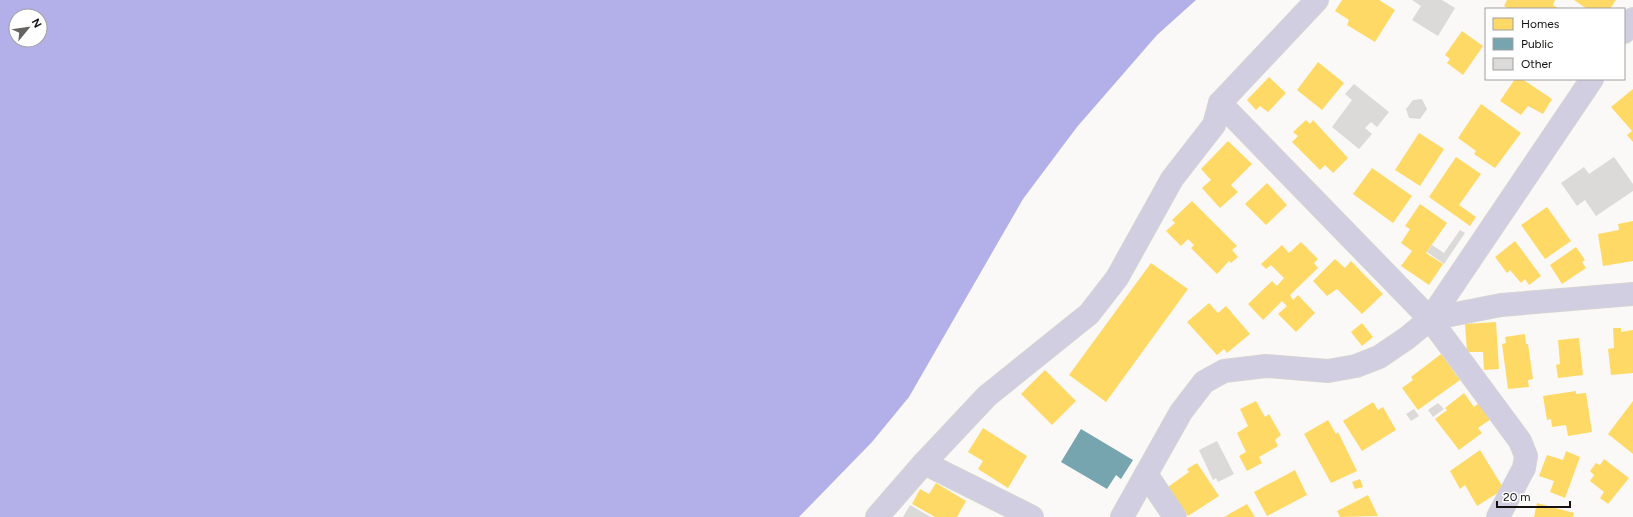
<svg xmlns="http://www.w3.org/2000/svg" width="1633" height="517" font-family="Figtree,sans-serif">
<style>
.water{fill:#b2afe9;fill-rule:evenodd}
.homes{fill:#ffd966}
.public{fill:#76a5af}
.building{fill:#dcdad9}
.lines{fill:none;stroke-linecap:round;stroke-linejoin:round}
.minor-casing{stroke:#d5d4d3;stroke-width:24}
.minor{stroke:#d0cee0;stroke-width:22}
</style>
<rect width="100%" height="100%" fill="#fbf9f7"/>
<!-- water -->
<path class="water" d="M 0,0 L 1196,0 L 1157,35 L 1077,127 L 1023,199 L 909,397 L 872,442 L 799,517 L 0,517 ZM 16,16 L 40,16 L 40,40 L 16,40 Z"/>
<!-- homes -->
<g class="homes">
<path d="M 1342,0 L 1379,0 L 1395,10 L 1375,42 L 1347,25 L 1349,20 L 1335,11 Z"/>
<path d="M 1507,0 L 1555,0 L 1553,5 L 1559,9 L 1509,9 L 1504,6 Z"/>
<path d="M 1574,0 L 1616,0 L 1610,9 L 1587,9 Z"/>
<path d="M 1462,31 L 1483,46 L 1463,75 L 1447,63 L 1450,59 L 1445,55 Z"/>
<path d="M 1318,62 L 1344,83 L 1322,110 L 1297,90 Z"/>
<path d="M 1269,77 L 1286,93 L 1268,112 L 1260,106 L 1256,110 L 1247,100 Z"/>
<path d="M 1515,79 L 1522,79 L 1552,99 L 1543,114 L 1528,106 L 1521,115 L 1500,101 Z"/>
<path d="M 1633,89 L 1633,142 L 1627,135 L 1632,131 L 1611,107 Z"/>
<path d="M 1481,104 L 1521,133 L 1495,168 L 1474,154 L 1476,151 L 1458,138 Z"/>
<path d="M 1306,120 L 1310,124 L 1313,120 L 1348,158 L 1333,173 L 1325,165 L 1320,170 L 1292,142 L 1298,136 L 1293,132 Z"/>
<path d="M 1419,133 L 1444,149 L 1420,186 L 1395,170 Z"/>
<path d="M 1228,141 L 1252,164 L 1231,185 L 1238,192 L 1220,208 L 1202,188 L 1211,180 L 1201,169 Z"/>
<path d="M 1456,157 L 1481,174 L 1459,205 L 1476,217 L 1470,226 L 1429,197 Z"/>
<path d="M 1372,168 L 1412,196 L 1393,223 L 1353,194 Z"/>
<path d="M 1267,183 L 1287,205 L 1266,225 L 1245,204 Z"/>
<path d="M 1192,201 L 1237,246 L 1232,250 L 1238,257 L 1231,263 L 1229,261 L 1217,274 L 1191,248 L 1194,245 L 1188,239 L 1181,246 L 1166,231 L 1175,223 L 1172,220 Z"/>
<path d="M 1420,204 L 1447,223 L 1426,253 L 1443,264 L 1429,285 L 1401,266 L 1412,251 L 1401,243 L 1410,229 L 1405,226 Z"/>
<path d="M 1547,207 L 1571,241 L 1545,259 L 1521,225 Z"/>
<path d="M 1633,221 L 1633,261 L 1603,266 L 1598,234 L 1619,230 L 1618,224 Z"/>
<path d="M 1515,241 L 1541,276 L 1529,285 L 1525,279 L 1521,283 L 1510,270 L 1507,273 L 1495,257 Z"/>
<path d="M 1301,242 L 1318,259 L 1314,263 L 1318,268 L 1290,295 L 1293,300 L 1298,295 L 1315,313 L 1296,332 L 1278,314 L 1287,306 L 1282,301 L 1263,320 L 1248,304 L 1272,281 L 1277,286 L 1284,278 L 1271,265 L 1266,269 L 1261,264 L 1282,245 L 1289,253 Z"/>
<path d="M 1576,247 L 1585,260 L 1582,262 L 1586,268 L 1562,284 L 1550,265 Z"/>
<path d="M 1335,259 L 1345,268 L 1351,261 L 1383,294 L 1362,314 L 1337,289 L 1327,296 L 1313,281 Z"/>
<path d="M 1151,263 L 1188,289 L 1106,402 L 1069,375 Z"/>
<path d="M 1209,303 L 1218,313 L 1226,306 L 1250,334 L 1227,353 L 1224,349 L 1217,355 L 1187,322 Z"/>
<path d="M 1496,322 L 1499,369 L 1484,370 L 1483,352 L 1467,352 L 1465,324 Z"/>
<path d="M 1362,323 L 1373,337 L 1362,346 L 1351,332 Z"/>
<path d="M 1613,328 L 1621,328 L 1621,332 L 1633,330 L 1633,373 L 1611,375 L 1608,349 L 1614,348 Z"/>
<path d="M 1525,334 L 1526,344 L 1528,344 L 1533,379 L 1528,380 L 1529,387 L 1508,389 L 1502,344 L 1506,343 L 1505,337 Z"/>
<path d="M 1579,338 L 1583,375 L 1558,378 L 1556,365 L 1560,364 L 1558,340 Z"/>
<path d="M 1441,354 L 1460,380 L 1418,410 L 1402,388 L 1413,380 L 1411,377 Z"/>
<path d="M 1045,370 L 1076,401 L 1052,425 L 1021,394 Z"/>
<path d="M 1576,391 L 1576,394 L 1586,393 L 1592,432 L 1568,436 L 1566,425 L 1552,427 L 1551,419 L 1547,420 L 1543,396 Z"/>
<path d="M 1464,393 L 1474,407 L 1479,403 L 1491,419 L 1478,428 L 1482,433 L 1459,450 L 1435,419 L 1447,410 L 1445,408 Z"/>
<path d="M 1256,401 L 1265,417 L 1269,414 L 1281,435 L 1275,440 L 1278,446 L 1259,457 L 1262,463 L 1247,471 L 1239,456 L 1246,452 L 1237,433 L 1248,426 L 1240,409 Z"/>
<path d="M 1633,401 L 1633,454 L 1608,434 Z"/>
<path d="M 1373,402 L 1378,410 L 1383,407 L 1396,430 L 1362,451 L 1343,421 Z"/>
<path d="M 1328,420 L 1336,434 L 1338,432 L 1357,471 L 1331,483 L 1304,434 Z"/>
<path d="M 983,428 L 1027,456 L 1008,488 L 978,469 L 983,461 L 968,452 Z"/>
<path d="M 1480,450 L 1504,489 L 1477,506 L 1465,485 L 1460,489 L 1450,471 Z"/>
<path d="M 1566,451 L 1580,457 L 1565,498 L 1550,492 L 1554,481 L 1539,476 L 1547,455 L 1563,460 Z"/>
<path d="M 1604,459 L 1629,478 L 1608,504 L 1600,498 L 1604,492 L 1590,481 L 1594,475 L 1590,471 L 1596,463 L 1600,465 Z"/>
<path d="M 1197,463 L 1219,496 L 1188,516 L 1168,487 L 1189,472 L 1187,469 Z"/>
<path d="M 1295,470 L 1307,495 L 1267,516 L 1254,492 Z"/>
<path d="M 1360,479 L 1363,487 L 1355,489 L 1352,482 Z"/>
<path d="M 936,483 L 966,501 L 957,517 L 935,517 L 912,504 L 920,489 L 929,494 Z"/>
<path d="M 1368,495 L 1378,516 L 1340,517 L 1337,511 Z"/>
<path d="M 1537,503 L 1574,513 L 1573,517 L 1534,517 Z"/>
<path d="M 1247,504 L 1255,517 L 1224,517 Z"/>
</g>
<!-- public -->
<path class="public" d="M 1081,429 L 1133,460 L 1121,479 L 1116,475 L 1107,489 L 1061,462 Z"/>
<!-- building -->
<g class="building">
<path d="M 1412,0 L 1442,0 L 1455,8 L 1438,36 L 1412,20 L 1421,6 Z"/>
<path d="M 1354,84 L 1389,112 L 1377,127 L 1371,122 L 1365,128 L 1372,134 L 1359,149 L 1332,127 L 1352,100 L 1345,94 Z"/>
<path d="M 1422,99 L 1427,109 L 1420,119 L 1409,118 L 1406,109 L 1413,100 Z"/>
<path d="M 1614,157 L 1633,184 L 1633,191 L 1596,216 L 1585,200 L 1577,206 L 1561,183 L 1584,167 L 1589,174 Z"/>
<path d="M 1460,230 L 1465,233 L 1444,264 L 1427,252 L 1432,245 L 1444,253 Z"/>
<path d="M 1438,403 L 1444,409 L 1433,417 L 1428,410 Z"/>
<path d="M 1414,409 L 1419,416 L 1411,421 L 1406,414 Z"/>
<path d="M 1217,441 L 1234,474 L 1218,482 L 1216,478 L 1213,480 L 1199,450 Z"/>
<path d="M 910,505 L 931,517 L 903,517 Z"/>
</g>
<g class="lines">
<defs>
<g id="minor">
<path d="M 1317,0 L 1220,103 L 1430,319 L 1520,441 L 1526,456 L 1524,468 L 1498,517"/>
<path d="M 1624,32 L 1633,19"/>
<path d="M 1430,319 L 1501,305 L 1633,294"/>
<path d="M 924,463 L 987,396 L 1089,314 L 1117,278 L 1172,179 L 1214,125 L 1220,103"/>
<path d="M 1146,474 L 1175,517"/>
<path d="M 877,517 L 924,463 L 1032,517"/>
<path d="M 1122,517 L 1181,412 L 1204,382 L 1224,371 L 1266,366 L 1328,371 L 1356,366 L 1379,357 L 1407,338 L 1430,319 L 1592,79"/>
</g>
</defs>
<!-- minor casing -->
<use href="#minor" class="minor-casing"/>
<!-- minor -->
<use href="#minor" class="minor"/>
</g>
<!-- legend -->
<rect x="1485" y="8" width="140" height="72" fill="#ffffff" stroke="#a1a0a0"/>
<rect x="1493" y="18" width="20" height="12" fill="#ffd966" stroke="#a1a0a0"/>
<text x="1521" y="28" font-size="12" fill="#131211">Homes</text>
<rect x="1493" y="38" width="20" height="12" fill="#76a5af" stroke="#a1a0a0"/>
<text x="1521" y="48" font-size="12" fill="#131211">Public</text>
<rect x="1493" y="58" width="20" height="12" fill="#dcdad9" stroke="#a1a0a0"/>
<text x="1521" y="68" font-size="12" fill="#131211">Other</text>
<!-- north arrow -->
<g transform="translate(28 28) rotate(61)"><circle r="19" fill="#ffffff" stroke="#a1a0a0"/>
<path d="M0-3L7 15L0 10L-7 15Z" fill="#646362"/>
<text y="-6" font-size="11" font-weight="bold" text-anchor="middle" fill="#131211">N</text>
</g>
<!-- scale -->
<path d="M1497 501v6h73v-6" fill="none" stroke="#131211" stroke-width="2"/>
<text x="1503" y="501" font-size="12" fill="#131211" stroke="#ffffff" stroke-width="3" paint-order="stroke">20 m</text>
</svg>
